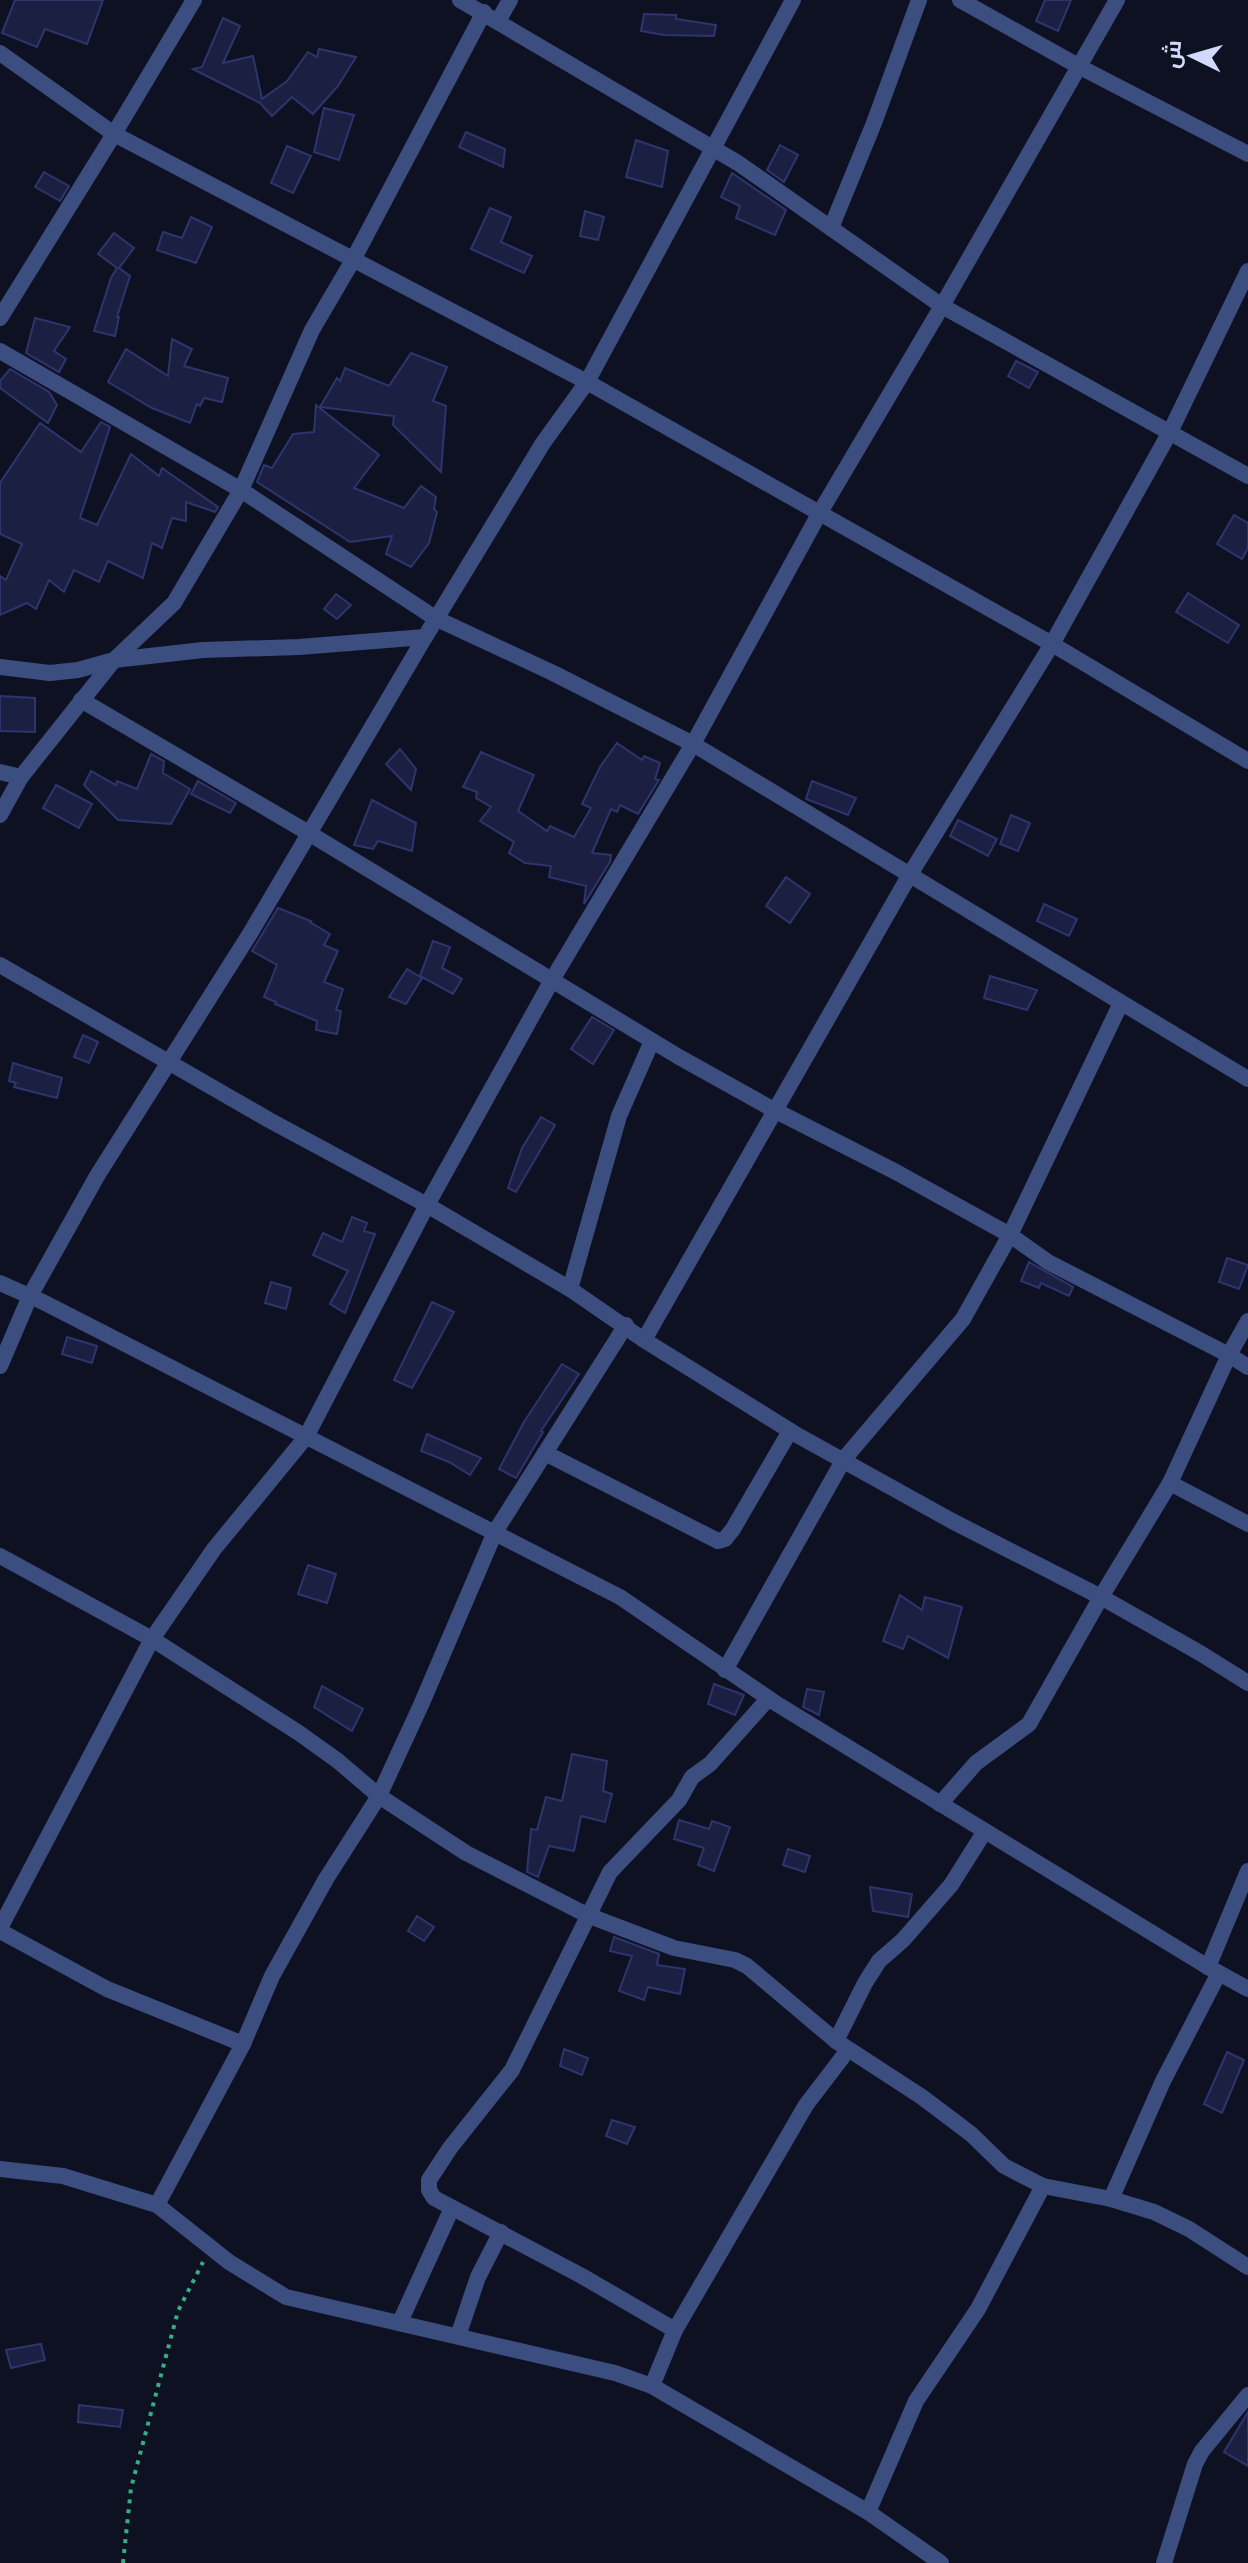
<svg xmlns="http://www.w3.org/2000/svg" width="1248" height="2563" font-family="'Public Sans',Cairo,sans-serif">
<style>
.building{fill:#1b1f42;stroke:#2e356d;stroke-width:2}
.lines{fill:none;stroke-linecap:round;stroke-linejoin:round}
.path{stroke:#33af81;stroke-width:4;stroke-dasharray:4 6;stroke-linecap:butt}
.minor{stroke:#3b4e7f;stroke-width:16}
</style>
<rect width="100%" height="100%" fill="#0e1122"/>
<!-- building -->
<g class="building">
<path d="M 15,0 L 103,0 L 87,44 L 45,29 L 37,47 L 2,33 Z"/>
<path d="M 1045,0 L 1071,0 L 1058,31 L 1036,21 Z"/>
<path d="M 644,14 L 676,15 L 676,19 L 716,25 L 714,36 L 664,35 L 641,31 Z"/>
<path d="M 223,18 L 240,26 L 223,63 L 253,56 L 262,99 L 287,81 L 308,52 L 317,57 L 319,49 L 356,57 L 338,86 L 313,114 L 292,97 L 272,116 L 260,103 L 193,69 L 202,67 Z"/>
<path d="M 324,108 L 354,115 L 339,160 L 314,152 Z"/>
<path d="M 466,132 L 505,149 L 503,167 L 459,147 Z"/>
<path d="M 636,140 L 668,151 L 662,187 L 626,177 Z"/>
<path d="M 780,145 L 798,155 L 784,182 L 767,170 Z"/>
<path d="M 287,146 L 311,156 L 293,193 L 271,183 Z"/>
<path d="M 44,172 L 69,186 L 60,201 L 35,187 Z"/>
<path d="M 732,173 L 786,210 L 775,235 L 736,218 L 740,206 L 721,197 Z"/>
<path d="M 490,208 L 511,217 L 501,242 L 532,256 L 524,273 L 471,249 Z"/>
<path d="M 585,211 L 604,217 L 598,240 L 580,236 Z"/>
<path d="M 191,217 L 212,227 L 196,263 L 157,250 L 163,232 L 182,238 Z"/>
<path d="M 114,233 L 134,248 L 119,268 L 130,276 L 117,317 L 119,317 L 115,336 L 94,331 L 111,278 L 117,268 L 98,254 Z"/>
<path d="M 35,318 L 70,327 L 54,351 L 66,359 L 59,372 L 26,353 Z"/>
<path d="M 172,339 L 192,349 L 184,366 L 228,378 L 222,402 L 204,398 L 200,406 L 197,404 L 190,423 L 152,408 L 108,382 L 126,349 L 168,376 Z"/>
<path d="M 411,353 L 447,367 L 433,401 L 446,406 L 441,472 L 393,425 L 394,416 L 320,407 L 337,378 L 340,381 L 345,368 L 389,386 Z"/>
<path d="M 1016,361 L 1038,372 L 1029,388 L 1008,376 Z"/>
<path d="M 10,369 L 49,392 L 57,405 L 48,423 L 0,388 L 0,381 Z"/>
<path d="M 316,405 L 379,455 L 354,488 L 404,508 L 421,486 L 436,497 L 434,509 L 437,512 L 429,543 L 411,567 L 386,554 L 392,536 L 350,542 L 257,482 L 264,465 L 272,468 L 293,434 L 314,432 Z"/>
<path d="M 101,422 L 110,427 L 80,518 L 97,525 L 131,454 L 159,476 L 162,468 L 218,507 L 215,512 L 186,502 L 186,521 L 172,518 L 162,548 L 152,543 L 143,578 L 108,561 L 99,582 L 74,570 L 64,592 L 49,580 L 36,609 L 27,603 L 0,615 L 0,576 L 6,580 L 22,544 L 0,534 L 0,483 L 40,423 L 81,452 Z"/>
<path d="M 1234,515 L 1248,523 L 1248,548 L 1242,559 L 1217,544 Z"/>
<path d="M 1188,593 L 1239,625 L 1228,643 L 1176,612 Z"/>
<path d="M 336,594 L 351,605 L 337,619 L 324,609 Z"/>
<path d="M 0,696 L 35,698 L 35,732 L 0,731 Z"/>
<path d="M 617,743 L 642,760 L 644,756 L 660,763 L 655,779 L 659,780 L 638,814 L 620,805 L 617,812 L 611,809 L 592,853 L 611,855 L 610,862 L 584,904 L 586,886 L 549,877 L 551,866 L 525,863 L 509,853 L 514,842 L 480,821 L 491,807 L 476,798 L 477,792 L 463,787 L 481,752 L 534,775 L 518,811 L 547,831 L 550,826 L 574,837 L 591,808 L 582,804 L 600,767 Z"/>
<path d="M 400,749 L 416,769 L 411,790 L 386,764 Z"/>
<path d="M 151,754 L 164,761 L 163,773 L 190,789 L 171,824 L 118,820 L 84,785 L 91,771 L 116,785 L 117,781 L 137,789 Z"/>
<path d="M 198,781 L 236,803 L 230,813 L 191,794 Z"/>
<path d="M 812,781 L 856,798 L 848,815 L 806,799 Z"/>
<path d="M 56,785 L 92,804 L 79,828 L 43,808 Z"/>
<path d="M 372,800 L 416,823 L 412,851 L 378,841 L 373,849 L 354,845 Z"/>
<path d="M 1011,815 L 1030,823 L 1018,851 L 1000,844 Z"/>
<path d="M 958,820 L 997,839 L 988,856 L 950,836 Z"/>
<path d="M 786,877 L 810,894 L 790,923 L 766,906 Z"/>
<path d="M 1044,904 L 1077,919 L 1069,936 L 1037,921 Z"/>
<path d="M 278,908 L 311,921 L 310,922 L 330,934 L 324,945 L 338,951 L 324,982 L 343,989 L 336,1010 L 341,1011 L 337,1034 L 316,1030 L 317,1021 L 275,1004 L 276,1002 L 264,997 L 277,965 L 252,951 Z"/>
<path d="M 433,941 L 450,947 L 442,968 L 462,979 L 453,994 L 420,976 Z"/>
<path d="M 407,969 L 422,978 L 406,1004 L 389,997 Z"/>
<path d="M 990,976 L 1037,990 L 1027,1010 L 984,998 Z"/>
<path d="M 592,1017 L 614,1030 L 593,1064 L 571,1049 Z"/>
<path d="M 83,1035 L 98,1042 L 89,1063 L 74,1057 Z"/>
<path d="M 13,1063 L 62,1078 L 57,1098 L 14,1087 L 16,1083 L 9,1081 Z"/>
<path d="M 541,1117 L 555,1125 L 516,1192 L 508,1188 L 522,1148 Z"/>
<path d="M 352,1217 L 367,1223 L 364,1231 L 375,1234 L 345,1313 L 330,1304 L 348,1271 L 313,1255 L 323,1233 L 342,1242 Z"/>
<path d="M 1227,1258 L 1248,1265 L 1239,1289 L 1219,1282 Z"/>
<path d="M 1029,1262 L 1073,1287 L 1069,1296 L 1041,1283 L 1039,1288 L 1021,1281 Z"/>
<path d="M 271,1282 L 291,1288 L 286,1309 L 265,1303 Z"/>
<path d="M 432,1302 L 454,1312 L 412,1388 L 394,1380 Z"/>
<path d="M 67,1337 L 97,1346 L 92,1363 L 62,1354 Z"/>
<path d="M 562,1364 L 579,1374 L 541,1431 L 543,1432 L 516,1478 L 499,1469 L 524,1422 Z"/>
<path d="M 427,1434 L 481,1458 L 470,1475 L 449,1462 L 421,1451 Z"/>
<path d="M 308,1565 L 336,1574 L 327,1603 L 298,1594 Z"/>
<path d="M 900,1595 L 922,1610 L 925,1597 L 962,1607 L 948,1658 L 908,1636 L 903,1649 L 883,1641 Z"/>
<path d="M 714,1684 L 744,1695 L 735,1715 L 708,1704 Z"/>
<path d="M 322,1686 L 363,1709 L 352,1731 L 314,1707 Z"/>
<path d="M 807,1689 L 824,1692 L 819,1715 L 803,1707 Z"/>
<path d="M 572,1754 L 607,1761 L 603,1791 L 612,1794 L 605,1822 L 581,1816 L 574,1851 L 549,1846 L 538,1877 L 527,1872 L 531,1829 L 537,1830 L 546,1797 L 562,1801 Z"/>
<path d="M 679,1820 L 709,1829 L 712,1821 L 730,1827 L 714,1871 L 698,1865 L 704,1848 L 674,1839 Z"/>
<path d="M 788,1849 L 810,1856 L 805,1872 L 783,1865 Z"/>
<path d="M 870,1887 L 912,1894 L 908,1917 L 873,1911 Z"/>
<path d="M 417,1916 L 434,1927 L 424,1941 L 408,1931 Z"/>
<path d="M 614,1937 L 659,1954 L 657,1965 L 685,1969 L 680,1994 L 648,1987 L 644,2000 L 619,1991 L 632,1956 L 610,1951 Z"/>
<path d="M 564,2049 L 588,2058 L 582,2075 L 560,2066 Z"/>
<path d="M 1227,2052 L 1244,2060 L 1222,2113 L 1204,2104 Z"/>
<path d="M 612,2120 L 635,2127 L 627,2144 L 606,2136 Z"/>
<path d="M 41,2344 L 45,2360 L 11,2368 L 6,2350 Z"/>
<path d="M 79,2405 L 123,2410 L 120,2427 L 78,2422 Z"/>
<path d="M 1248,2412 L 1248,2466 L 1224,2452 Z"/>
</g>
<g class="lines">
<!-- path -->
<path class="path" d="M 123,2563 L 131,2488 L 178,2311 L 203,2262"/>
<!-- minor -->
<g class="minor">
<path d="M 460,0 L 738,163 L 942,306 L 1248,476"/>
<path d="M 960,0 L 1080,67 L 1248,154"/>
<path d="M 498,21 L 510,0"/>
<path d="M 0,53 L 114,134 L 587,382 L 1052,644 L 1248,761"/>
<path d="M 831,228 L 874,123 L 919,0"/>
<path d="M 0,318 L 114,134 L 194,0"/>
<path d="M 0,351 L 241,490 L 435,618 L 553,673 L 693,744 L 1248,1079"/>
<path d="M 0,667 L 50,673 L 78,670 L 114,660 L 203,650 L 299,647 L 425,637 L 543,443 L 587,382 L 793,0"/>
<path d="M 81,700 L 307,832 L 679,1057 L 774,1110 L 896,1172 L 1010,1235 L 1048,1262 L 1229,1355 L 1248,1367"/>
<path d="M 0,772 L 21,777"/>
<path d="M 0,815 L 21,777 L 114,660 L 174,603 L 241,490 L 312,330 L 353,260 L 484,12"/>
<path d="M 0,965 L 269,1120 L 427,1205 L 570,1289 L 644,1340 L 797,1435 L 952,1521 L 1101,1597 L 1200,1653 L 1248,1683"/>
<path d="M 0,1283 L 43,1302 L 620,1597 L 777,1704 L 1208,1967 L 1248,1989"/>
<path d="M 570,1289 L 619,1116 L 652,1041"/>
<path d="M 644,1340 L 909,876 L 1052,644 L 1170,432 L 1248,271"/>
<path d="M 0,1366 L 30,1296 L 97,1176 L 251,932 L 425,637"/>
<path d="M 545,1453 L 718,1541 L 725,1539 L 733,1529 L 790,1431"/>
<path d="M 1170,1483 L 1248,1524"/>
<path d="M 0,1556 L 152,1639 L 299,1733 L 338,1761 L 379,1796 L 466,1853 L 587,1915 L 674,1948 L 735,1960 L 747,1966 L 836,2041 L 922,2097 L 971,2134 L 1004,2166 L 1043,2186 L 1111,2199 L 1154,2212 L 1189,2229 L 1248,2267"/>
<path d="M 725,1670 L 844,1459 L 963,1319 L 1010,1235 L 1121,1003"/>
<path d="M 940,1804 L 976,1763 L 1029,1724 L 1101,1597 L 1170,1483 L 1229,1355 L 1248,1321"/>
<path d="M 0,1928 L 152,1639 L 214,1549 L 306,1437 L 427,1205 L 552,980 L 693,744 L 819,514 L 942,306 L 1117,0"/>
<path d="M 0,1931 L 107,1989 L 243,2044"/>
<path d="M 1208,1967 L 1248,1871"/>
<path d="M 836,2041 L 865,1983 L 879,1961 L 903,1940 L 951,1885 L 985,1831"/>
<path d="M 0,2169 L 63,2176 L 157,2205 L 229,2262 L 286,2297 L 615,2373 L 652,2386 L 868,2512 L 941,2563"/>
<path d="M 1111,2199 L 1163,2081 L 1219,1973"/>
<path d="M 157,2205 L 243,2044 L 272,1976 L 326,1879 L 379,1796 L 421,1705 L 495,1532 L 626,1325"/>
<path d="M 400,2322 L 452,2208"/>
<path d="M 675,2330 L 580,2275 L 434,2198 L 429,2190 L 429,2180 L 450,2148 L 512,2070 L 610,1872 L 679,1800 L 692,1777 L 710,1764 L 768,1699"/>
<path d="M 458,2336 L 478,2277 L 501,2232"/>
<path d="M 652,2386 L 675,2330 L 806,2105 L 848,2050"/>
<path d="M 868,2512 L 916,2401 L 978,2309 L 1043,2186"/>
<path d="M 1164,2563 L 1195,2464 L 1202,2451 L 1248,2395"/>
</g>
</g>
<!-- north arrow -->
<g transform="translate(1192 56) rotate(275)" stroke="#0e1122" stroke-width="6" paint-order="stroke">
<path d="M0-6L14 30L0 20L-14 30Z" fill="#d1dafd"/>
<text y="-12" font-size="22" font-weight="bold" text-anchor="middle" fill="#d1dafd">ش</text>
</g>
</svg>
